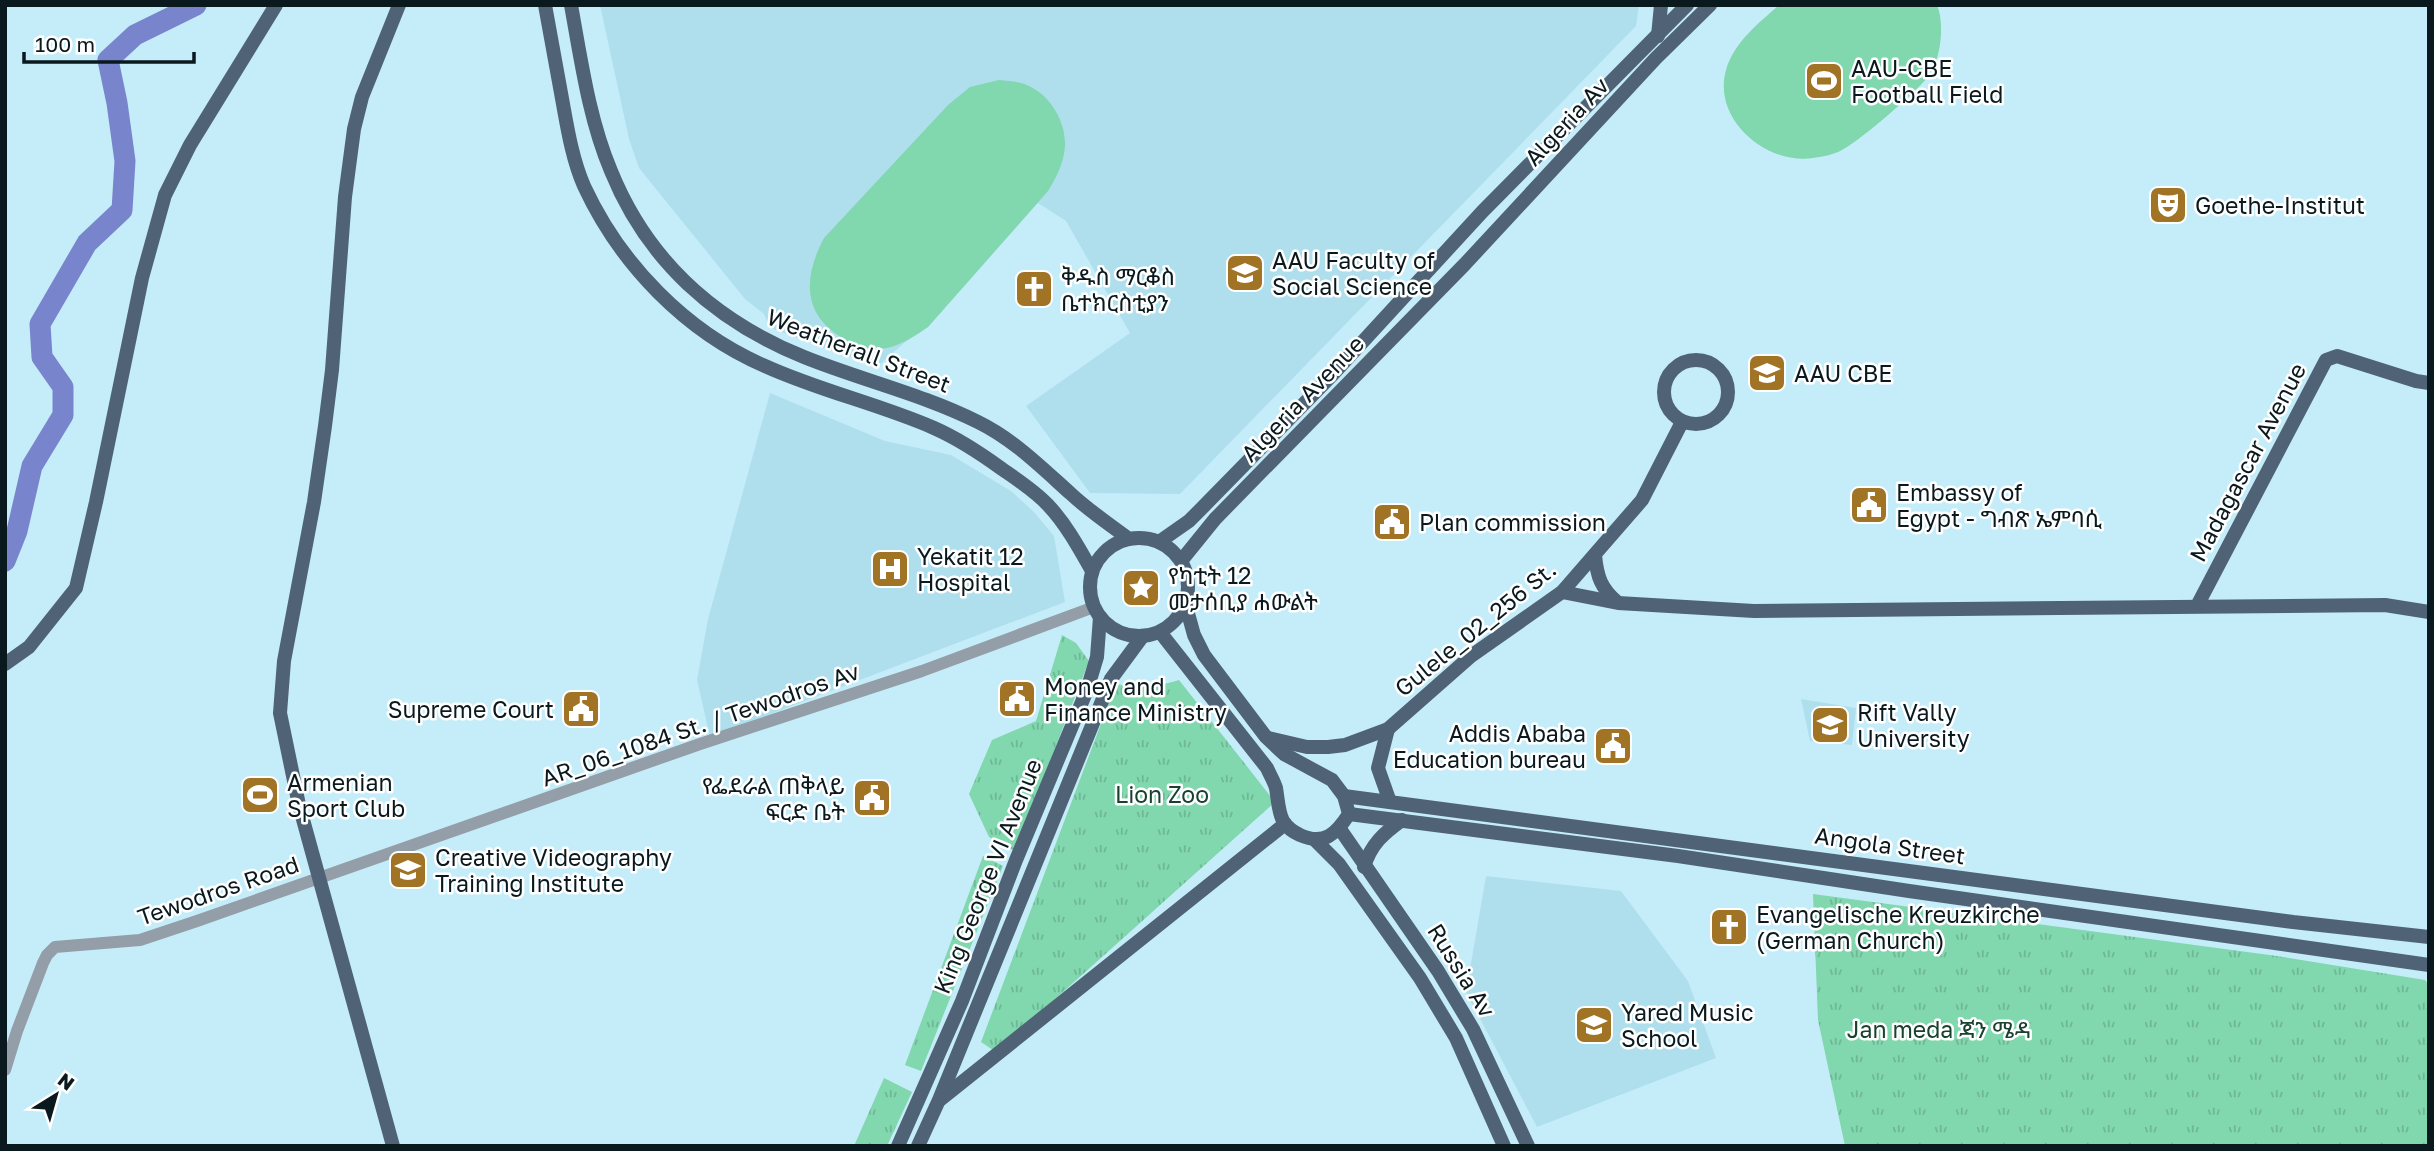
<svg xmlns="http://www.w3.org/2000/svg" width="2434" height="1151" font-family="'Golos Text','Noto Sans Ethiopic',sans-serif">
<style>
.built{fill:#afdfed}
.park{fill:url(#park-tufts)}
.garden{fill:#81d7ae}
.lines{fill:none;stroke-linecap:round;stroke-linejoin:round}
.river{stroke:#7885cd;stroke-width:21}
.minor{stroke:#939ea9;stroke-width:12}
.major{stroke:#506376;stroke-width:14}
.labels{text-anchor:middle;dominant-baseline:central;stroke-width:5;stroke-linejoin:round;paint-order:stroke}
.poi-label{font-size:23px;fill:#0a191d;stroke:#fff;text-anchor:start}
.street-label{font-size:23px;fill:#0a191d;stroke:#fff}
.park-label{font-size:23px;fill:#18412f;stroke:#fff}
</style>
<defs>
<pattern id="park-tufts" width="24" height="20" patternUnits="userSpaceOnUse" patternTransform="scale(1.75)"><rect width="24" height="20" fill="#81d7ae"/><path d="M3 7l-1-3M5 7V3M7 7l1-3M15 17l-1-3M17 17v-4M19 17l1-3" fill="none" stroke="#6eb895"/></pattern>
</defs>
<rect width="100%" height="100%" fill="#c5edf9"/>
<!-- built -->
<g class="built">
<path d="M 600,5 L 1639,5 L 1636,26 L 1180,494 L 1090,493 L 1026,406 L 1130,333 L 1066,221 L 1038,203 L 928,327 L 904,343 L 877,367 L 770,328 L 764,314 L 745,299 L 639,168 L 629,139 Z"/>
<path d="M 770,393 L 885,441 L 951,455 L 1011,491 L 1034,512 L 1054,536 L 1065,602 L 710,737 L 697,680 L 708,619 Z"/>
<path d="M 1801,699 L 1856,708 L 1852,745 L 1810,741 Z"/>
<path d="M 1486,876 L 1621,891 L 1688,981 L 1716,1058 L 1537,1127 L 1466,992 Z"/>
</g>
<!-- park -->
<g class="park">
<path d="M 1062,635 L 1076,643 L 1089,661 L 1015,851 L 989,837 L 969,794 L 992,740 L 1036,721 Z"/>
<path d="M 1179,680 L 1275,802 L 996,1052 L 981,1042 L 1116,684 C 1139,688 1157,687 1179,680 Z"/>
<path d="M 983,856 L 1003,866 L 921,1071 L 905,1065 Z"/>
<path d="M 1813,894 L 2277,956 L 2425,980 L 2429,985 L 2429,1146 L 1845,1146 L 1818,1020 Z"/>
<path d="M 884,1078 L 912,1092 L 887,1146 L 854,1146 Z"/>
</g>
<!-- garden -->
<g class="garden">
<path d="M 1779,5 L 1937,5 C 1945,24 1941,60 1928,77 C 1915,93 1857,144 1838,152 C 1831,155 1821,157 1813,158 C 1766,165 1712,119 1726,70 C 1734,42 1758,24 1779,5 Z"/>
<path d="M 999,80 C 1006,81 1014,81 1021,83 C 1047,90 1066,119 1065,146 C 1064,163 1056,178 1048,191 L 928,327 C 913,337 899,347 880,349 C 869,351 853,345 844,339 C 802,315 803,278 824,238 L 948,105 L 970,87 Z"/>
</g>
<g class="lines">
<!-- river -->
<path class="river" d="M 5,561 L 17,531 L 32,466 L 63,415 L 63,387 L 42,357 L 40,324 L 87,243 L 122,210 L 125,161 L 117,103 L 108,60 L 135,35 L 196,5"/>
<!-- minor -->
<path class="minor" d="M 5,1070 L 17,1031 L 43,963 L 47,955 L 55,947 L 140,940 L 197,921 L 700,744 L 922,671 L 1094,607"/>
<!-- major -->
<g class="major">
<path d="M 545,5 C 551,38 557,71 563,104 C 568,132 573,161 584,186 C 620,264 686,332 765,366 C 820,391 879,404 934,428 C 959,439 980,453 1002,469 C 1018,480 1035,491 1048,505 C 1066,524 1079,548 1092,571"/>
<path d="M 571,5 C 581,60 589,119 611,171 C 647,260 715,321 804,357 C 861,380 922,394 978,422 C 1013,439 1041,467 1070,493 C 1088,510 1109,524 1129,539"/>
<path d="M 1658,36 L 1661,5"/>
<circle cx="1696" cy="392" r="32"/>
<circle cx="1139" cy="587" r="49"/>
<path d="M 1159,542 L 1189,521 L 1203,507 L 1334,373 L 1482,212 L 1687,5"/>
<path d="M 1595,555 C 1597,577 1601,588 1617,602"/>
<path d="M 1181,561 L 1215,519 L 1465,264 L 1656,58 L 1710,5"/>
<path d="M 1562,592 L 1618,603 L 1754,611 L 2385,605 L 2429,612"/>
<path d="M 2197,606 L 2326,360 L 2337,356 L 2416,381 L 2429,383"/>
<path d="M 1160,632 L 1267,768 C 1270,775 1274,781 1276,788 C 1278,799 1278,811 1283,821 C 1287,827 1293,832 1300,835 C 1324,846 1336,834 1349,814 L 1344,796 L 1332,780 L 1284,754 L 1266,737 L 1204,655 L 1194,635 L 1186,606"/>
<path d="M 5,664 L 29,647 L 76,588 L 96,502 L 142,278 L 165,195 L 190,145 L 276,5"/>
<path d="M 1388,729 L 1378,768 L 1390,802"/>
<path d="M 1268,738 L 1307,747 L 1328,747 L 1345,745 L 1388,729 L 1471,656 L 1562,592 L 1642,500 L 1682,422"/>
<path d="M 1344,796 L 2293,922 L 2429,937"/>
<path d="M 1349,814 L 1678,856 L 1909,891 L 2429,965"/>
<path d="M 1340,829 L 1438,971 L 1473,1029 L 1528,1146"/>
<path d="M 1316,841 L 1339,864 L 1420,978 L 1456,1038 L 1504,1146"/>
<path d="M 1364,867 C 1371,844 1384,833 1402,820"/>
<path d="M 941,1099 L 1285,824"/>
<path d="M 393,1146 L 299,805 L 280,713 L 284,661 L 314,502 L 325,426 L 332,370 L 345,197 L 354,129 L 362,97 L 399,5"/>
<path d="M 898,1146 L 962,1001 L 1016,860 L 1087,690 L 1097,657 L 1100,617"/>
<path d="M 918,1146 L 939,1100 L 1111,679 L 1142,637"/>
</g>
</g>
<!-- icons -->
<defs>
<symbol id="stadium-square" viewBox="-11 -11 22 22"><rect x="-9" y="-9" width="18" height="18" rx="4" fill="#a07325" stroke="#fff"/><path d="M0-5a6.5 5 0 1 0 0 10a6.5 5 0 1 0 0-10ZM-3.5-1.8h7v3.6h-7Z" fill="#fff"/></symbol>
<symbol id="theatre-square" viewBox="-11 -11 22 22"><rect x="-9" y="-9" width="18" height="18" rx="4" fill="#a07325" stroke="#fff"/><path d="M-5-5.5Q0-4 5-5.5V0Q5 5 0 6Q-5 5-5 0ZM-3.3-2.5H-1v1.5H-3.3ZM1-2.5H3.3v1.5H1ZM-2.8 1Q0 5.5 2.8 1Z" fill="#fff"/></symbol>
<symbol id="university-square" viewBox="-11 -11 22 22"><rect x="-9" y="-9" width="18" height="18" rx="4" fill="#a07325" stroke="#fff"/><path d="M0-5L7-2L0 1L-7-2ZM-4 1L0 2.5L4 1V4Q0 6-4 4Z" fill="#fff"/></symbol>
<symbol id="church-square" viewBox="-11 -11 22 22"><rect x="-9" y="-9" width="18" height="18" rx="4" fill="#a07325" stroke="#fff"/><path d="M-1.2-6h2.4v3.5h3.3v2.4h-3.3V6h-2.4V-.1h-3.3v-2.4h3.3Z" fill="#fff"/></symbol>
<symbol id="civic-square" viewBox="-11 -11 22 22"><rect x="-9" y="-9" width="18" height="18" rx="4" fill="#a07325" stroke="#fff"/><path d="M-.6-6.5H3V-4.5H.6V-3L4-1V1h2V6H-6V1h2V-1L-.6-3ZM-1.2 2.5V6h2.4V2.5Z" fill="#fff"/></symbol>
<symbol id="hospital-square" viewBox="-11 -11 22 22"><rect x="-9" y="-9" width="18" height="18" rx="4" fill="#a07325" stroke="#fff"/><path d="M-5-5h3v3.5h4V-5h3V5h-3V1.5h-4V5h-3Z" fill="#fff"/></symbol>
<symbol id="sight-square" viewBox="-11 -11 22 22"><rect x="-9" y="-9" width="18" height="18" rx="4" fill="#a07325" stroke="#fff"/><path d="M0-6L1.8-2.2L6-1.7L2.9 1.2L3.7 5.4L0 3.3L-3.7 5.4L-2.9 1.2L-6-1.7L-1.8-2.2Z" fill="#fff"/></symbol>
</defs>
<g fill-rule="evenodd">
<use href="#stadium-square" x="1802" y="59" width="44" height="44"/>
<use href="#theatre-square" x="2146" y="183" width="44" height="44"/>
<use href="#university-square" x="1223" y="251" width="44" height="44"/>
<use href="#church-square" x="1012" y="267" width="44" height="44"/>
<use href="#university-square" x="1745" y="351" width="44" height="44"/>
<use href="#civic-square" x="1847" y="483" width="44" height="44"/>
<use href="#civic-square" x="1370" y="500" width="44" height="44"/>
<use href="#hospital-square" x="868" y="547" width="44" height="44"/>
<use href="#sight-square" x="1119" y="566" width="44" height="44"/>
<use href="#civic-square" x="995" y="677" width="44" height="44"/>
<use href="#civic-square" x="559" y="687" width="44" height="44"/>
<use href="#university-square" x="1808" y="703" width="44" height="44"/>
<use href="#civic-square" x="1591" y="724" width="44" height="44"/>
<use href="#stadium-square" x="238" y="773" width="44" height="44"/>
<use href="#civic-square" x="850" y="776" width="44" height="44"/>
<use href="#university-square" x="386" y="848" width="44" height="44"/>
<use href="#church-square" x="1707" y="905" width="44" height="44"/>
<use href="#university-square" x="1572" y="1003" width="44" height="44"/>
</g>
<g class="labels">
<!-- poi labels -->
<g class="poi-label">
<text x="1851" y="68">AAU-CBE<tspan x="1851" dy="26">Football Field</tspan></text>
<text x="2195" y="205">Goethe-Institut</text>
<text x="1272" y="260">AAU Faculty of<tspan x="1272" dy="26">Social Science</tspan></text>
<text x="1061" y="276">ቅዱስ ማርቆስ<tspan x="1061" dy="26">ቤተክርስቲያን</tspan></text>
<text x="1794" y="373">AAU CBE</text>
<text x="1896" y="492">Embassy of<tspan x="1896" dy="26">Egypt - ግብጽ ኤምባሲ</tspan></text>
<text x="1419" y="522">Plan commission</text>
<text x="917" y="556">Yekatit 12<tspan x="917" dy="26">Hospital</tspan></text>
<text x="1168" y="575">የካቲት 12<tspan x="1168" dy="26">መታሰቢያ ሐውልት</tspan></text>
<text x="1044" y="686">Money and<tspan x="1044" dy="26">Finance Ministry</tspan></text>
<text x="554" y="709" text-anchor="end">Supreme Court</text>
<text x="1857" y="712">Rift Vally<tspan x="1857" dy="26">University</tspan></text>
<text x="1586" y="733" text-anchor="end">Addis Ababa<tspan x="1586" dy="26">Education bureau</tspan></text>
<text x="287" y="782">Armenian<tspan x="287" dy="26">Sport Club</tspan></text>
<text x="845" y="785" text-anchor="end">የፌደራል ጠቅላይ<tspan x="845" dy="26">ፍርድ ቤት</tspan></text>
<text x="435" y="857">Creative Videography<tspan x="435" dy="26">Training Institute</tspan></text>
<text x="1756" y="914">Evangelische Kreuzkirche<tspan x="1756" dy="26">(German Church)</tspan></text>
<text x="1621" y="1012">Yared Music<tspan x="1621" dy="26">School</tspan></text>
</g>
<!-- street labels -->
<g class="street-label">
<text transform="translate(1566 121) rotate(-47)">Algeria Av</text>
<text transform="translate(859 350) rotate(21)">Weatherall Street</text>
<text transform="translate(1302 398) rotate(-46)">Algeria Avenue</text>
<text transform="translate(2247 462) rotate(-62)">Madagascar Avenue</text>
<text transform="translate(1475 628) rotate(-39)">Gulele_02_256 St.</text>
<text transform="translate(700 724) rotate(-19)">AR_06_1084 St. / Tewodros Av</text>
<text transform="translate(1890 845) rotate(8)">Angola Street</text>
<text transform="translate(987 876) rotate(-68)">King George VI Avenue</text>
<text transform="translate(218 890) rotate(-19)">Tewodros Road</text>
<text transform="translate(1462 970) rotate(58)">Russia Av</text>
</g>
<!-- park labels -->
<g class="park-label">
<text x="1162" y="794">Lion Zoo</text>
<text x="1939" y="1029">Jan meda ጃን ሜዳ</text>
</g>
</g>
<!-- border -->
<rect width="2434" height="1151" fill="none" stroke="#0a191d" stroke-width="14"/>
<!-- north arrow -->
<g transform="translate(56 1095) rotate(37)" stroke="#ffffff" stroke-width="5" paint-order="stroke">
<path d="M0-5L12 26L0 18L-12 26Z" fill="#0a191d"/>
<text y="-10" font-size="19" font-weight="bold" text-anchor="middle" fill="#0a191d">N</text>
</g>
<!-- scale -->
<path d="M24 52v10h170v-10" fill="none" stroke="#0a191d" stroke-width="3.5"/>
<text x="35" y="52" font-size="21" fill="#0a191d" stroke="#ffffff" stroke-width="5" paint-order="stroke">100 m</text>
</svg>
